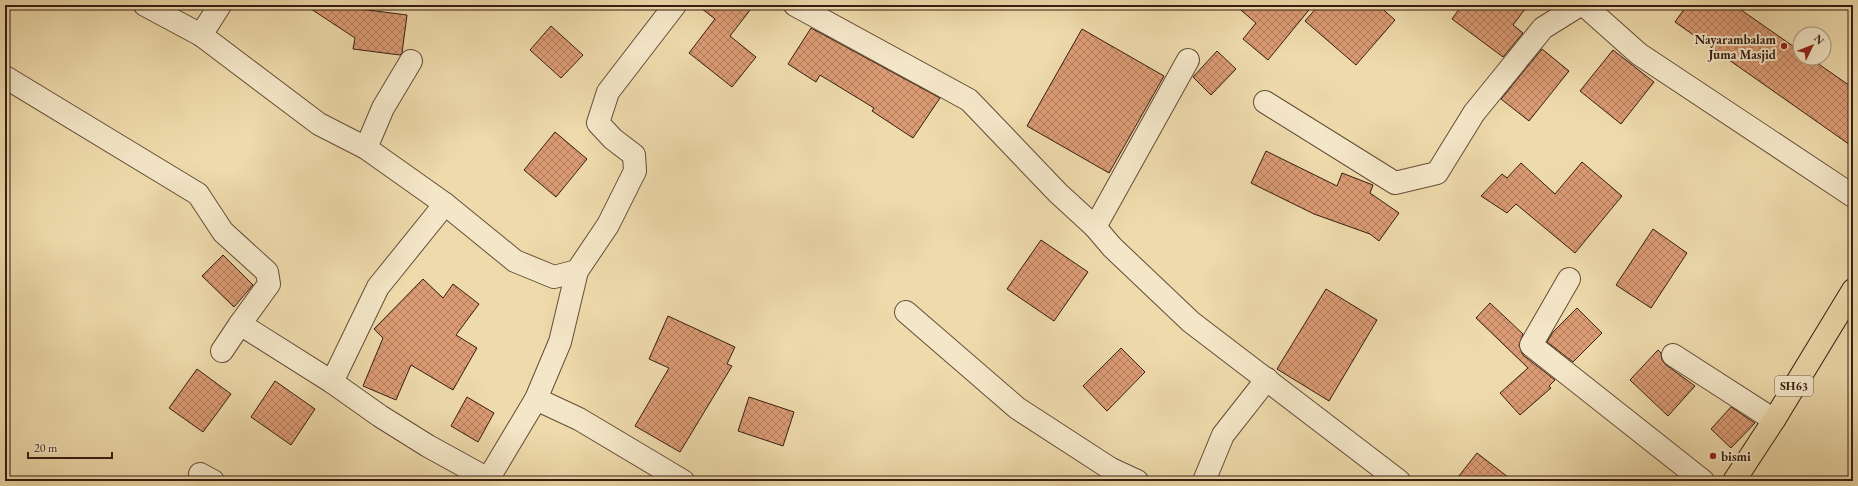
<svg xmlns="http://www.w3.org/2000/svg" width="1858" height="486" font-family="'EB Garamond',serif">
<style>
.building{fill:url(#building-cross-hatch);stroke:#361d12}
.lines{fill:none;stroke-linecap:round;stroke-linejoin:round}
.minor-casing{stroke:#644c38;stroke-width:24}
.primary-casing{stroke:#361d12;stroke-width:24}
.minor{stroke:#f4e7c8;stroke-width:22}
.primary{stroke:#eedaab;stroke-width:22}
.poi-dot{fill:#8f2418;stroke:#f4e7c8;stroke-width:1.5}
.labels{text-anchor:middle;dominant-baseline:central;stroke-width:4;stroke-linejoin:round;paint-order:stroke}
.shield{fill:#f4e7c8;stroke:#6f5a49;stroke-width:1}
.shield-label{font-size:12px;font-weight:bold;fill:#361d12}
.poi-label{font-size:13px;font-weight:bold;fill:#361d12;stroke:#f4e7c8;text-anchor:end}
</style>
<defs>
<pattern id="building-cross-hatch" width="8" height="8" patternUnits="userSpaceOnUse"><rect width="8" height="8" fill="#db9b74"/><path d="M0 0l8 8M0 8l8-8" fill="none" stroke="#b27e5e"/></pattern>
</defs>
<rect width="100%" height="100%" fill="#eedaab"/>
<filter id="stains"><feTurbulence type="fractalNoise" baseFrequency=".005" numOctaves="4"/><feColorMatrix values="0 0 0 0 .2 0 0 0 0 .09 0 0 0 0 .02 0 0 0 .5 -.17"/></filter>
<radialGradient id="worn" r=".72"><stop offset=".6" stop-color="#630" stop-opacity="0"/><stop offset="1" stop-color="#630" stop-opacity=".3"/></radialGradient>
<!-- building -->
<g class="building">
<path d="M 305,5 L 328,5 L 407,15 L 402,53 L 400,55 L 353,49 L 355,38 Z"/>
<path d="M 697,5 L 754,5 L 730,36 L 756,57 L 732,87 L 689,53 L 715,19 Z"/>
<path d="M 1235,5 L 1313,5 L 1268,60 L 1243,39 L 1256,23 Z"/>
<path d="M 1319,5 L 1378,5 L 1395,20 L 1356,65 L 1305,21 Z"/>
<path d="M 1462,5 L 1528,5 L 1513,25 L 1523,33 L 1503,57 L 1452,19 Z"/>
<path d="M 1687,5 L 1734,5 L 1800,51 L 1800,58 L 1810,58 L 1853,88 L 1853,147 L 1675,22 Z"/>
<path d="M 551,26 L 583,55 L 561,78 L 530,50 Z"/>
<path d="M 811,28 L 940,98 L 913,138 L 872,111 L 874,108 L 820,75 L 816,82 L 788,64 Z"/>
<path d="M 1082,29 L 1164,76 L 1109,173 L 1027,126 Z"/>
<path d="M 1542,49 L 1569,71 L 1529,121 L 1501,99 Z"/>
<path d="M 1613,50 L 1654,82 L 1621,124 L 1580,91 Z"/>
<path d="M 1217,51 L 1236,69 L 1211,95 L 1193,77 Z"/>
<path d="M 555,132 L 587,159 L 556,197 L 524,170 Z"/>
<path d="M 1266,151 L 1337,186 L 1342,173 L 1373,185 L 1370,193 L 1399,213 L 1379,241 L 1370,234 L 1314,214 L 1251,183 Z"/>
<path d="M 1582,162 L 1622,196 L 1575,253 L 1516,204 L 1507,213 L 1481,196 L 1502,174 L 1507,178 L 1521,163 L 1555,194 Z"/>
<path d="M 1653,229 L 1687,253 L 1651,308 L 1616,285 Z"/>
<path d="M 1041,240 L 1088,272 L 1054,321 L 1007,289 Z"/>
<path d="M 223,255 L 253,285 L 234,307 L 202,276 Z"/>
<path d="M 423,279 L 443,298 L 453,284 L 479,304 L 456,335 L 477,348 L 453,390 L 411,365 L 396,400 L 363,386 L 383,338 L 374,329 Z"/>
<path d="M 1326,289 L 1377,320 L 1329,401 L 1277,369 Z"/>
<path d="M 1490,303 L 1523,334 L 1519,345 L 1523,355 L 1555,380 L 1549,386 L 1551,388 L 1520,415 L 1500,393 L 1528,368 L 1476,318 Z"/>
<path d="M 1577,308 L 1602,333 L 1573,362 L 1547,342 L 1553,332 Z"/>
<path d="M 668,316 L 735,347 L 727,364 L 732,366 L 680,452 L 635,426 L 669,368 L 649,359 Z"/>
<path d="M 1121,348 L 1145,372 L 1107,411 L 1083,386 Z"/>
<path d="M 1658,350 L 1661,353 L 1662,360 L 1666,365 L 1695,386 L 1668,416 L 1630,380 Z"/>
<path d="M 197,369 L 231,394 L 203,432 L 169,408 Z"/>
<path d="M 275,381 L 315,409 L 291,445 L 251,417 Z"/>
<path d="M 467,397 L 494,413 L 478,442 L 451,426 Z"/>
<path d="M 749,397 L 794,412 L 783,446 L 738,431 Z"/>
<path d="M 1731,407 L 1755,423 L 1731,448 L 1711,429 Z"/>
<path d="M 1477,453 L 1513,481 L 1455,481 Z"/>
</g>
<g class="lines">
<defs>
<g id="minor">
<path d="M 145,5 L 201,35 L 319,124 L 366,148 L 445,204 L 515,261 L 554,277 L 577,271"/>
<path d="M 795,5 L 969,100 L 1058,193 L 1095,227 L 1112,247 L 1191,322 L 1399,481"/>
<path d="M 1584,5 L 1639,54 L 1853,196"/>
<path d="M 201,35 L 220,5"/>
<path d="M 5,77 L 198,194 L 223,232 L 267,272 L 269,284 L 240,324"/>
<path d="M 1265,102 L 1395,183 L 1437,173 L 1474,113 L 1543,28 L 1580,5"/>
<path d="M 366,148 L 383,108 L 411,61"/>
<path d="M 1095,227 L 1188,60"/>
<path d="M 1569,279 L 1531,345 L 1703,481"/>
<path d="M 906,312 L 1017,408 L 1111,469 L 1137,481"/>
<path d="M 222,351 L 240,324 L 332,382 L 380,416 L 428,446 L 488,479"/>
<path d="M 1673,355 L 1774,420"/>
<path d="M 332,382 L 378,287 L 445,204"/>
<path d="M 536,399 L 579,419 L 683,481"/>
<path d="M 200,474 L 213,481"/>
<path d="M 487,481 L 536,399 L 560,342 L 577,271 L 608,225 L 635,171 L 634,155 L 613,139 L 598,123 L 608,92 L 675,5"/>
<path d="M 1204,481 L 1223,435 L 1267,379"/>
</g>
<path id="primary" d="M 1734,481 L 1774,420 L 1853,290"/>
</defs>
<!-- minor casing -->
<use href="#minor" class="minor-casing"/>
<!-- primary casing -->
<use href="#primary" class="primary-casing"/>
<!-- minor -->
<use href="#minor" class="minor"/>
<!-- primary -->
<use href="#primary" class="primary"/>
</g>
<!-- markers -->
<g class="poi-dot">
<circle cx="1784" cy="46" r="4"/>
<circle cx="1713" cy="456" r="4"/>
</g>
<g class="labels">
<!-- shield labels -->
<rect class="shield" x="1775" y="376" width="38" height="20" rx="3"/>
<g class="shield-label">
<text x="1794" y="386">SH63</text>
</g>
<!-- poi labels -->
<g class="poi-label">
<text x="1776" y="39">Nayarambalam<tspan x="1776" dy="15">Juma Masjid</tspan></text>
<text x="1721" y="456" text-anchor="start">bismi</text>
</g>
</g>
<!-- margin -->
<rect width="1858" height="486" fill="none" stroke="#eedaab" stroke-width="20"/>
<rect x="6" y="6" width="1846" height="474" fill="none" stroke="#361d12" stroke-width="2"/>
<rect x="10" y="10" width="1838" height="466" fill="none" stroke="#361d12"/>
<!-- north arrow -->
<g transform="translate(1812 46) rotate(47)"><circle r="19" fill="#f4e7c8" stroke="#a8967f"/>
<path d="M0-3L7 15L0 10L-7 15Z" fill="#8f2418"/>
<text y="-6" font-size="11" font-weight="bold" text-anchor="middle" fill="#361d12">N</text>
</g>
<!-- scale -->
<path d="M28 452v6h84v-6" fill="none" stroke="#361d12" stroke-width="2"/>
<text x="34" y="452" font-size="12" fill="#361d12" stroke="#f4e7c8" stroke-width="3" paint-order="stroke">20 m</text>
<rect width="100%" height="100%" filter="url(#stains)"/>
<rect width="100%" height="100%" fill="url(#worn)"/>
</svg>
